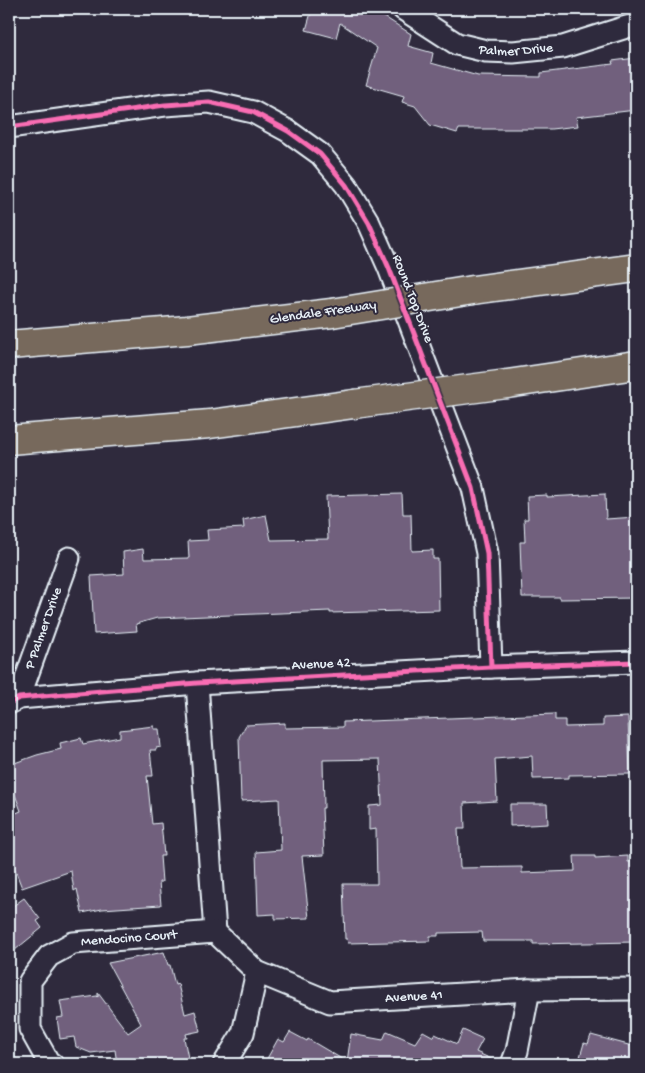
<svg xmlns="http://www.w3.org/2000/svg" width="645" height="1073" font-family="'Gochi Hand',sans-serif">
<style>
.building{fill:#71617d;stroke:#e8f1f8}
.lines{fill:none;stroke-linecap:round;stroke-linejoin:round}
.minor-casing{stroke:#e8f1f8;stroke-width:25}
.motorway-casing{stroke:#e8f1f8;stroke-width:31}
.minor{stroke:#2f2a3d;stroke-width:21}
.motorway{stroke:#77695c;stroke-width:28}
.motorway-bridge-casing{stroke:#e8f1f8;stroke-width:31;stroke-linecap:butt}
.motorway-bridge{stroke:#77695c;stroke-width:28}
.cycleway-casing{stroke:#2f2a3d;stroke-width:8}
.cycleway{stroke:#f96db3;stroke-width:5}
.labels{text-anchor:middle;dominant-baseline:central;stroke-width:4;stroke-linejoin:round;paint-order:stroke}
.street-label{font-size:14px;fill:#e8f1f8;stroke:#2f2a3d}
</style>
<rect width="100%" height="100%" fill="#2f2a3d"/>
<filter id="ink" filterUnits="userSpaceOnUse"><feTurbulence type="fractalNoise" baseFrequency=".02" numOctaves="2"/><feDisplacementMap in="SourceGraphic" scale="10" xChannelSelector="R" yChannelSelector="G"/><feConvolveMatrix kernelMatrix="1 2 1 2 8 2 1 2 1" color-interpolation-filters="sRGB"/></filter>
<g filter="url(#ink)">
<!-- building -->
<g class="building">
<path d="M 312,9 L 372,9 L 411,34 L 408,46 L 433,53 L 431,63 L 478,76 L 541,77 L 541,73 L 613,64 L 612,61 L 636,58 L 636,110 L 576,117 L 578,126 L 551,129 L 459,129 L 457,133 L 430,125 L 415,106 L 402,102 L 404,96 L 366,85 L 377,48 L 340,23 L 336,38 L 306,30 Z"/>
<path d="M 402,494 L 403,514 L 411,514 L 412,551 L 433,550 L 433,559 L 438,559 L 439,610 L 330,613 L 330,611 L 157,618 L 136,624 L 137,631 L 94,634 L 91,576 L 124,574 L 123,552 L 143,549 L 144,559 L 189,558 L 188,541 L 208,540 L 207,530 L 244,528 L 243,520 L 266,515 L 271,540 L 328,539 L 326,496 Z"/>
<path d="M 605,494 L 606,519 L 636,517 L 636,598 L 560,599 L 560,597 L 522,597 L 520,542 L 525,542 L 524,519 L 528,519 L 527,496 L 547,495 L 547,497 Z"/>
<path d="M 555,714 L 555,720 L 565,720 L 565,727 L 603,726 L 603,718 L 628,717 L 630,774 L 569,775 L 569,778 L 533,779 L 532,756 L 495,759 L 497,801 L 464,803 L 465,829 L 458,829 L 460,868 L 522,867 L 522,873 L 575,871 L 574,856 L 595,856 L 595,858 L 628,856 L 628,862 L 636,861 L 636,942 L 533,944 L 533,941 L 483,941 L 482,932 L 438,933 L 438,936 L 430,936 L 430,941 L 348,943 L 347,939 L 345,939 L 343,884 L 377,884 L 376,829 L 369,830 L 369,806 L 382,805 L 380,759 L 323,760 L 324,808 L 322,808 L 324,855 L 302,856 L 309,918 L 275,919 L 275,914 L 258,915 L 256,852 L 281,850 L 279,799 L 241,801 L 239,737 L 246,725 L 285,723 L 285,728 L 343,727 L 343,722 Z"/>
<path d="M 154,726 L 154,729 L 159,729 L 161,747 L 156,748 L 156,750 L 150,750 L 153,776 L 147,776 L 152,824 L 161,823 L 162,833 L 164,856 L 160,856 L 162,882 L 159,882 L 161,905 L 102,909 L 82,913 L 77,889 L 74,891 L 71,871 L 22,888 L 9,854 L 9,816 L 21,811 L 9,778 L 9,765 L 37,755 L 61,749 L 60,743 L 81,738 L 83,744 L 120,737 L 120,730 Z"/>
<path d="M 510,804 L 547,804 L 548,824 L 510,826 Z"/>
<path d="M 24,898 L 40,919 L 37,921 L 42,928 L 9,955 L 9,909 Z"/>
<path d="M 164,952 L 168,965 L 170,965 L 175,985 L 178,984 L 185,1014 L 195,1011 L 200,1031 L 186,1034 L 187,1038 L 184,1038 L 188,1058 L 164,1064 L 117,1064 L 115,1050 L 91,1053 L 76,1047 L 74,1037 L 60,1039 L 57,1018 L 63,1017 L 60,1001 L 97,996 L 98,997 L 98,993 L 128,1033 L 141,1024 L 108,963 Z"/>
<path d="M 463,1030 L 483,1039 L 476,1052 L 500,1063 L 500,1064 L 264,1064 L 278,1039 L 284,1042 L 290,1032 L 307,1041 L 308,1039 L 347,1062 L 351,1034 L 383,1040 L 387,1031 L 415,1043 L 423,1031 L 434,1037 L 435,1034 L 457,1044 Z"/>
<path d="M 591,1035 L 636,1047 L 636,1064 L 578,1064 L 584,1043 L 588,1044 Z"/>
</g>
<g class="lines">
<defs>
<g id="minor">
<path id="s1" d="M 403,9 L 457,44 L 486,51 L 513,52 L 563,47 L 636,24"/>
<path d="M 9,127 L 165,105 L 209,102 L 253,112 L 288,131 L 320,154 L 346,185 L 369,223 L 389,268 L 473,488 L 487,553 L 491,667"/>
<path d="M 197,683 L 215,932"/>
<path id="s2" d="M 19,698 L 69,558"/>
<path d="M 9,703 L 19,698 L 197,683 L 491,667 L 636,662"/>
<path id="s3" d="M 215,932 L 257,972 L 330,1002 L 529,990 L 636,989"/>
<path id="s4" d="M 52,1064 L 49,1063 L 30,1029 L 30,981 L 49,956 L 73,943 L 215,932"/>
<path d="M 224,1064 L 243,1033 L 257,972"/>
<path d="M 512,1064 L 517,1051 L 529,990"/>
</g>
<g id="motorway">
<path d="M 473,290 L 636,268"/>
<path d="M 9,345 L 187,330 L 332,313"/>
<path d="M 507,384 L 636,365"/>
<path d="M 9,440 L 210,424 L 354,404"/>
</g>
</defs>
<!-- minor casing -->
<use href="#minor" class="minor-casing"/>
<!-- motorway casing -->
<use href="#motorway" class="motorway-casing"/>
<!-- minor -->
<use href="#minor" class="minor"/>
<!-- motorway -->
<use href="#motorway" class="motorway"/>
<defs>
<g id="motorway-bridge">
<path d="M 332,313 L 473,290"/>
<path d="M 354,404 L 507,384"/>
</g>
</defs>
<!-- motorway-bridge casing -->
<use href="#motorway-bridge" class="motorway-bridge-casing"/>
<!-- motorway-bridge -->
<use href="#motorway-bridge" class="motorway-bridge"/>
<defs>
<g id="cycleway">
<path d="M 9,127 L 165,105 L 209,102 L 253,112 L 288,131 L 320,154 L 346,185 L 369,223 L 389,268 L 473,488 L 487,553 L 491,667"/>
<path d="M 9,703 L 19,698 L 197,683 L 491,667 L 636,662"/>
</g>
</defs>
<!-- cycleway casing -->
<use href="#cycleway" class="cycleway-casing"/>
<!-- cycleway -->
<use href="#cycleway" class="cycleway"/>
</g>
</g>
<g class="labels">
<!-- street labels -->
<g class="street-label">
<text stroke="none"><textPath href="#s1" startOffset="124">Palmer Drive</textPath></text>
<text transform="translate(412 299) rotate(69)">Round Top Drive</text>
<text transform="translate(323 313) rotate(-8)">Glendale Freeway</text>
<text stroke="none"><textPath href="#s2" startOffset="74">P Palmer Drive</textPath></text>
<text transform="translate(321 665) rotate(-3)">Avenue 42</text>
<text stroke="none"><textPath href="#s4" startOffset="205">Mendocino Court</textPath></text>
<text stroke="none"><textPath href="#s3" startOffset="221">Avenue 41</textPath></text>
</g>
</g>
<!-- margin -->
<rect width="645" height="1073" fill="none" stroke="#2f2a3d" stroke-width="30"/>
<rect x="15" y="15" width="615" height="1043" fill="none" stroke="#e8f1f8" stroke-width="2" filter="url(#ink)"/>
</svg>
